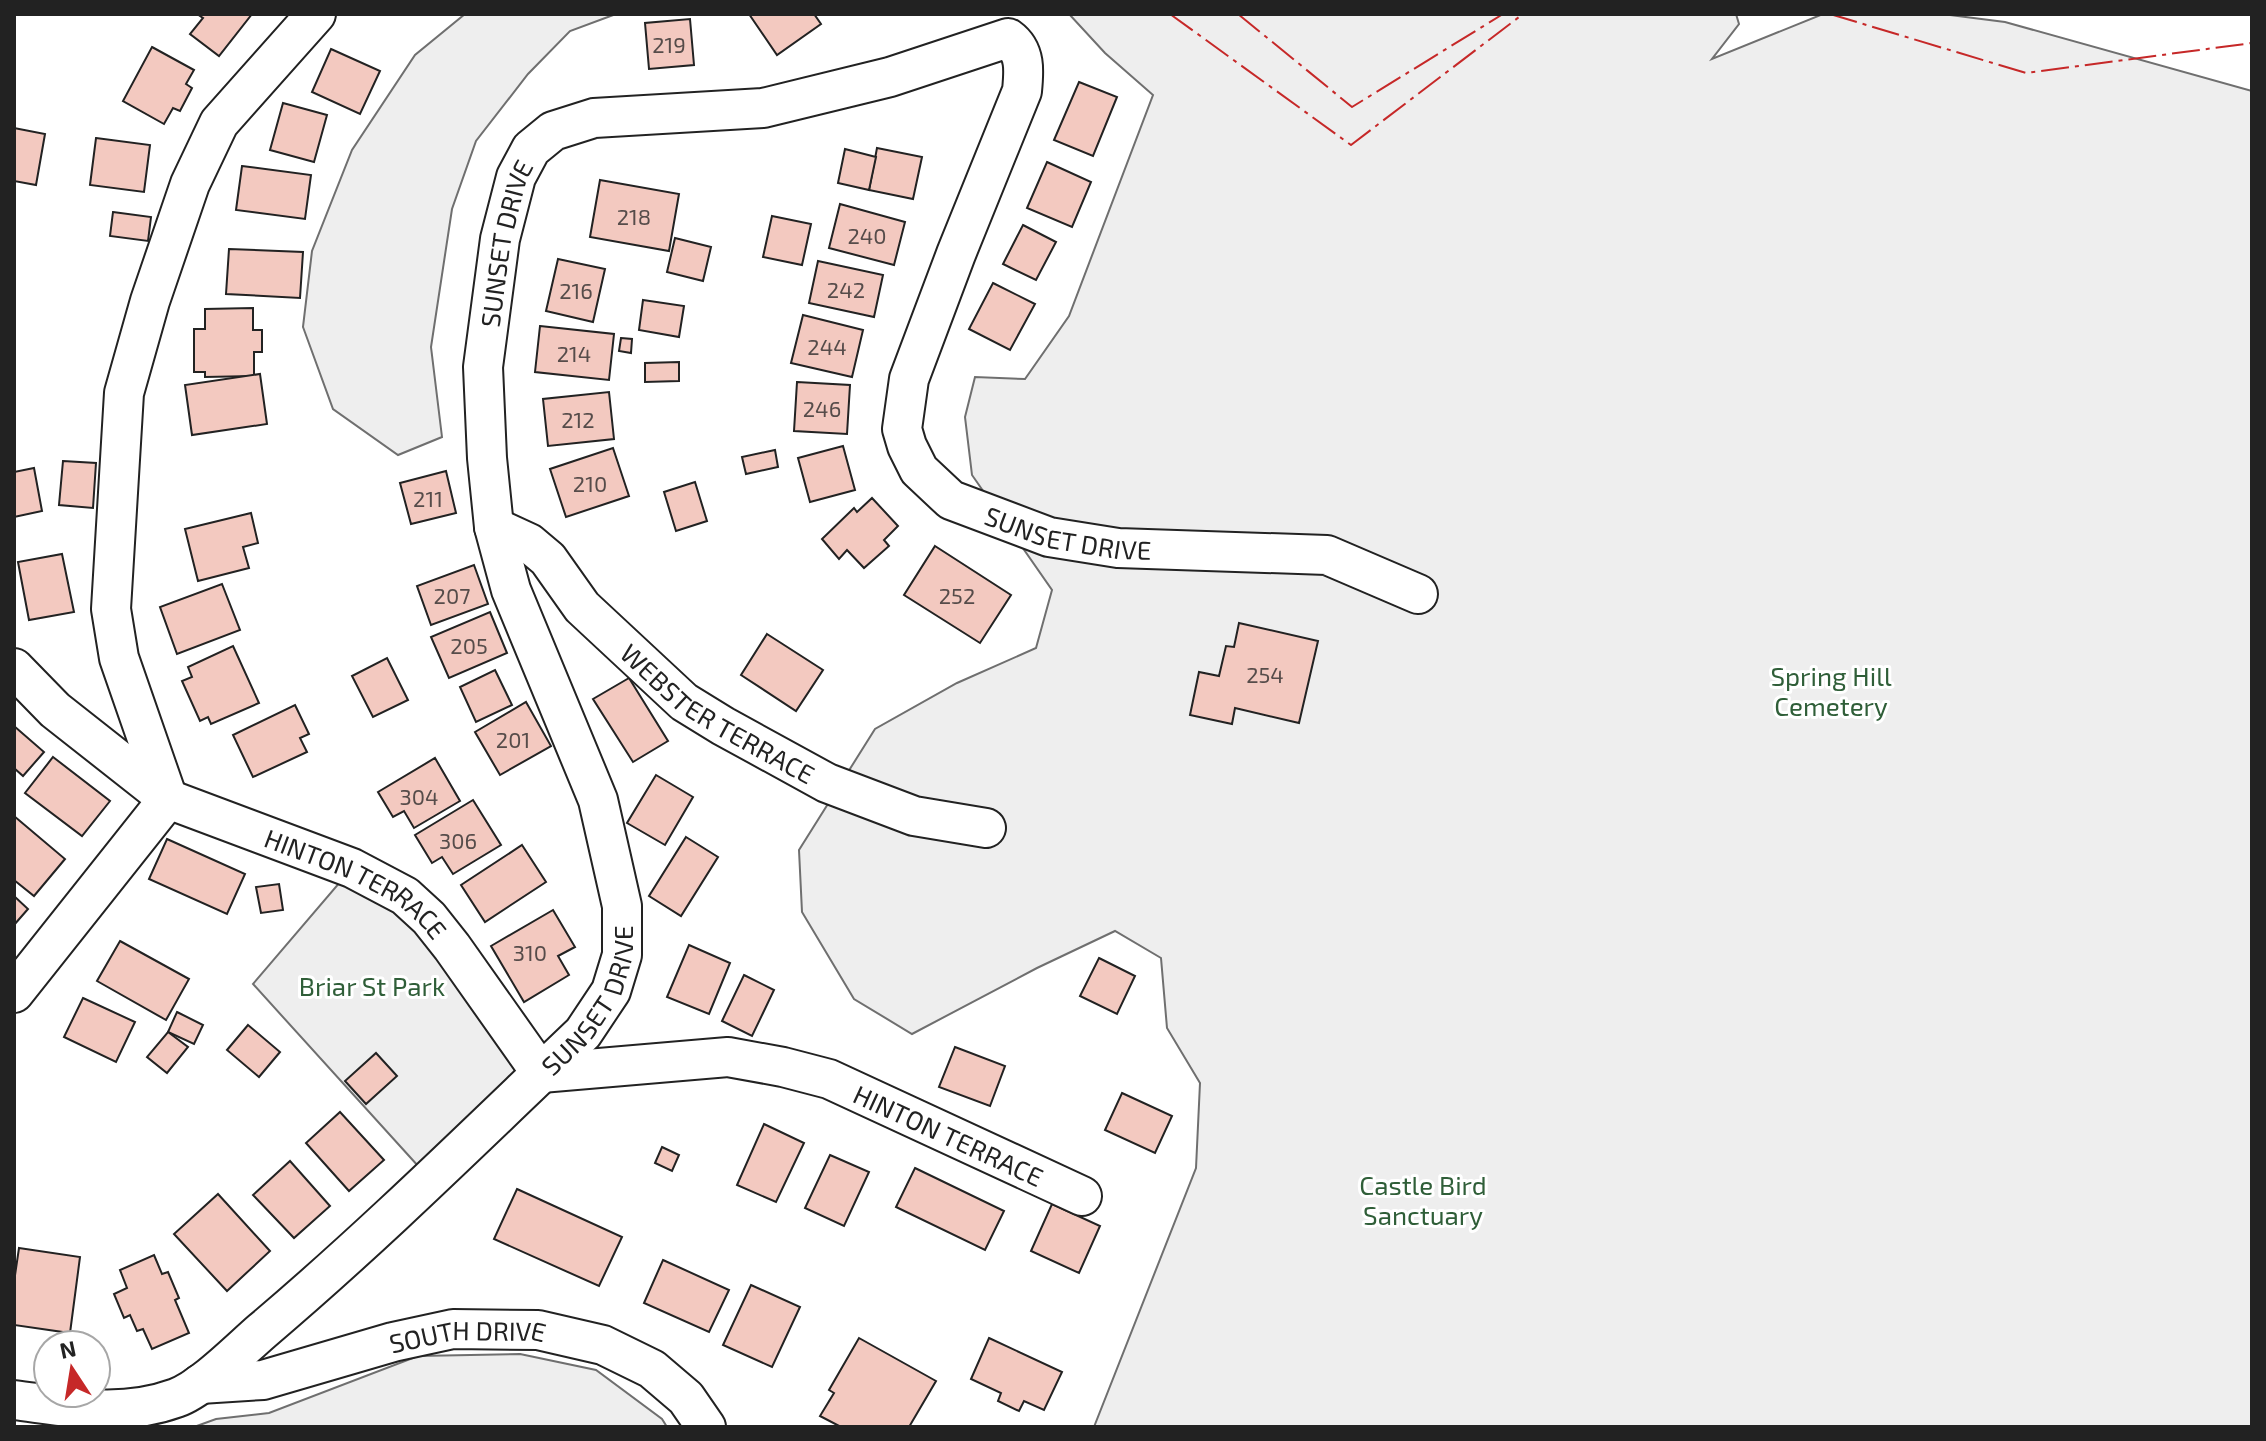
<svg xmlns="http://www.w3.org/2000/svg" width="2266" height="1441" font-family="'Exo 2',sans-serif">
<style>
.green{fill:#eee;stroke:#6f6f6f;stroke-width:2}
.building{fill:#f3c9c0;stroke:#222;stroke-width:2}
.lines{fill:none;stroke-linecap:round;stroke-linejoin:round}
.minor-casing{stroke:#222;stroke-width:42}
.minor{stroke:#fff;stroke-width:38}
.power{stroke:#c62828;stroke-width:2;stroke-dasharray:28 6 4 6;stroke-linecap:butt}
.labels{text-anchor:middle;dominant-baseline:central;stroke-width:6;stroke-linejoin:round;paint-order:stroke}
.number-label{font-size:22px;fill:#564c4a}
.street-label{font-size:26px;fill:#222;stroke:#fff}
.park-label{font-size:26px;fill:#2f5e38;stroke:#fff}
</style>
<rect width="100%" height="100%" fill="#fff"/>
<!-- green -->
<g class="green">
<path d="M 465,14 L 616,14 L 570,31 L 528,74 L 476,141 L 452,209 L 431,347 L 442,437 L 398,455 L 333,409 L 303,327 L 312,251 L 352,150 L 415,55 Z"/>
<path d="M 1069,14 L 1736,14 L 1739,24 L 1712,59 L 1823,14 L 1942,14 L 2005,22 L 2252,91 L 2252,1427 L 1094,1427 L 1196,1168 L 1200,1083 L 1167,1028 L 1161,958 L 1115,931 L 1037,968 L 912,1034 L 854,999 L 802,912 L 799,850 L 875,729 L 957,683 L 1036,648 L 1052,590 L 972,475 L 965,417 L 975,377 L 1025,379 L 1069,316 L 1153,95 L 1105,53 Z"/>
<path d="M 352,868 L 405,896 L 541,1073 L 429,1178 L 253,984 Z"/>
<path d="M 520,1354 L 596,1370 L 662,1419 L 667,1427 L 194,1427 L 216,1419 L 269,1413 L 418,1356 Z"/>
</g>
<!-- building -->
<g class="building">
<path d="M 197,14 L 252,14 L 219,56 L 190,34 L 203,18 Z"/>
<path d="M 749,14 L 814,14 L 821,24 L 777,55 Z"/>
<path d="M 690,19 L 694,65 L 649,69 L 645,23 Z"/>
<path d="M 152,47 L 194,70 L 186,84 L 192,88 L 180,111 L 173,108 L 164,124 L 123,101 Z"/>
<path d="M 331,49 L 380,71 L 360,114 L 312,92 Z"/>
<path d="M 1079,82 L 1117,97 L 1093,156 L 1054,140 Z"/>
<path d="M 283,103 L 327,115 L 314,162 L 270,150 Z"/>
<path d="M 14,128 L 45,134 L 36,185 L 14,181 Z"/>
<path d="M 96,138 L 150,145 L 144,192 L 90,185 Z"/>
<path d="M 877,148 L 922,157 L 913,199 L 869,190 Z"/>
<path d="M 845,149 L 876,157 L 869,190 L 838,183 Z"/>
<path d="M 1047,162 L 1091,182 L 1072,227 L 1027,208 Z"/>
<path d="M 242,166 L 311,175 L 305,219 L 236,210 Z"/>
<path d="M 600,180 L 679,194 L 669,251 L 590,237 Z"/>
<path d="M 840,204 L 905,222 L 894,265 L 829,248 Z"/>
<path d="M 113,212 L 151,217 L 148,241 L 110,236 Z"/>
<path d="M 772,216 L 811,224 L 802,265 L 763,257 Z"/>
<path d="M 1023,225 L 1056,242 L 1036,280 L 1003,264 Z"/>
<path d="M 675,238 L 711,247 L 703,281 L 667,272 Z"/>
<path d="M 229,249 L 303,252 L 300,298 L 226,294 Z"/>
<path d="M 558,259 L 605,269 L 593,322 L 546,311 Z"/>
<path d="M 818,261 L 883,275 L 874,317 L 809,303 Z"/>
<path d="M 993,283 L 1035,304 L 1010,350 L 969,329 Z"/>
<path d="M 643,300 L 684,306 L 679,337 L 639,330 Z"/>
<path d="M 253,308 L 253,330 L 262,330 L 262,352 L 254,352 L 254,376 L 205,377 L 205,372 L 194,372 L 194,329 L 205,329 L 205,309 Z"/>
<path d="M 803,315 L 863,330 L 852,377 L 791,363 Z"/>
<path d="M 540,326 L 614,334 L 609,380 L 535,372 Z"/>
<path d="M 621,338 L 632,339 L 631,353 L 619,351 Z"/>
<path d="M 679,362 L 679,381 L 645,382 L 645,363 Z"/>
<path d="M 260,374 L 267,424 L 192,435 L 185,385 Z"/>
<path d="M 797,382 L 850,385 L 847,434 L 794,431 Z"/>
<path d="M 609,392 L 614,439 L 548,446 L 543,399 Z"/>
<path d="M 843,446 L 855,490 L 810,502 L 798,458 Z"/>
<path d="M 613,448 L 629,496 L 566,517 L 550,469 Z"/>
<path d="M 775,450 L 778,467 L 746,474 L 742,457 Z"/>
<path d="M 63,461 L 96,463 L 93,508 L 59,505 Z"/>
<path d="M 34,468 L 42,511 L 14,517 L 14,472 Z"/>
<path d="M 446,471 L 456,513 L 411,524 L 400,483 Z"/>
<path d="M 695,482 L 707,521 L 676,531 L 664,492 Z"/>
<path d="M 872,498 L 898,526 L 884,540 L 889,546 L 864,568 L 847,550 L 839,559 L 822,539 L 854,508 L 857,512 Z"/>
<path d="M 251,513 L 258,543 L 243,547 L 249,568 L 198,581 L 185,529 Z"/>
<path d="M 935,546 L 1011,595 L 980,643 L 904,595 Z"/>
<path d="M 62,554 L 74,612 L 29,620 L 18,562 Z"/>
<path d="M 474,565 L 488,604 L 431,625 L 417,586 Z"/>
<path d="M 222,584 L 240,630 L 177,654 L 160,607 Z"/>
<path d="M 490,612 L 507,653 L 449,678 L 431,637 Z"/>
<path d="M 1239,623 L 1318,641 L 1299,723 L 1235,708 L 1232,724 L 1190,715 L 1199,672 L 1219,676 L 1226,646 L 1234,647 Z"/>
<path d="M 767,634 L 823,670 L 796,711 L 741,675 Z"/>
<path d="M 233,646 L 259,703 L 211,724 L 208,717 L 200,721 L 182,681 L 192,677 L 188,667 Z"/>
<path d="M 387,658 L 408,700 L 373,717 L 352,676 Z"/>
<path d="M 495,670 L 512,705 L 476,722 L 460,687 Z"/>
<path d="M 629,678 L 668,741 L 633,762 L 593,699 Z"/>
<path d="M 526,702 L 551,746 L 500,775 L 475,732 Z"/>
<path d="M 295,705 L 309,734 L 300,738 L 307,752 L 253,777 L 233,735 Z"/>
<path d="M 14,726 L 44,752 L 23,776 L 14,768 Z"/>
<path d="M 53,757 L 110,801 L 82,836 L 25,793 Z"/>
<path d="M 435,758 L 460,801 L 414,828 L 404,811 L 393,817 L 378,792 Z"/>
<path d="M 656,775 L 693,797 L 665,845 L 627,823 Z"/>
<path d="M 473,800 L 501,845 L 453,874 L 442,857 L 432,863 L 415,835 Z"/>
<path d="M 14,816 L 65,859 L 34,896 L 14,880 Z"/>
<path d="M 686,837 L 718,857 L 681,916 L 649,896 Z"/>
<path d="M 167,839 L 245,874 L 227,914 L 149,879 Z"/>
<path d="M 522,845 L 546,882 L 485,922 L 461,885 Z"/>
<path d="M 279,884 L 283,910 L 261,913 L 256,887 Z"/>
<path d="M 14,896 L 28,909 L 14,925 Z"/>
<path d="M 553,910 L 575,947 L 558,956 L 569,975 L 524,1002 L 491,946 Z"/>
<path d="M 120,941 L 189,979 L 166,1020 L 97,981 Z"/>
<path d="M 689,945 L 730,963 L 709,1014 L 667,997 Z"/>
<path d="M 1099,958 L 1135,976 L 1117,1014 L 1080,996 Z"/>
<path d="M 744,975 L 774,990 L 752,1036 L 722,1021 Z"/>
<path d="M 83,998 L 135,1022 L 116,1062 L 64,1037 Z"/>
<path d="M 177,1012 L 203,1025 L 194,1044 L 168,1032 Z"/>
<path d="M 248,1025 L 280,1052 L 259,1077 L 227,1050 Z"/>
<path d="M 168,1032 L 188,1047 L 167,1073 L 147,1057 Z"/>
<path d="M 955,1047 L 1005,1066 L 990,1106 L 939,1087 Z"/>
<path d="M 376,1053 L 397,1076 L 366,1104 L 345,1081 Z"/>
<path d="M 1122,1093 L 1172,1116 L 1155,1153 L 1105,1130 Z"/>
<path d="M 340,1112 L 384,1160 L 349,1191 L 306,1143 Z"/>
<path d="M 764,1124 L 804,1143 L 776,1202 L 737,1185 Z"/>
<path d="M 662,1147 L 679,1155 L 672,1171 L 655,1163 Z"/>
<path d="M 830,1155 L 869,1172 L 844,1226 L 805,1208 Z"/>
<path d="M 290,1161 L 330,1206 L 294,1238 L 253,1195 Z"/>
<path d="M 915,1168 L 1004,1211 L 985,1250 L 896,1207 Z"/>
<path d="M 517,1189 L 622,1237 L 599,1286 L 494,1239 Z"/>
<path d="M 218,1194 L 270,1251 L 227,1291 L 174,1234 Z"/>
<path d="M 1052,1204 L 1100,1226 L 1079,1273 L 1031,1251 Z"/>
<path d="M 19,1248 L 80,1257 L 70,1333 L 14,1325 L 14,1282 Z"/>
<path d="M 154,1255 L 162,1274 L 168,1272 L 179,1298 L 175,1300 L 189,1333 L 152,1349 L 143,1329 L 137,1331 L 130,1315 L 124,1318 L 114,1294 L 127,1288 L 120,1270 Z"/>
<path d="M 663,1260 L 729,1290 L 709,1332 L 644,1303 Z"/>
<path d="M 751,1285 L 800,1307 L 772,1367 L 723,1345 Z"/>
<path d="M 859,1338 L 936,1381 L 909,1427 L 841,1427 L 820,1416 L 834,1393 L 829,1390 Z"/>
<path d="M 989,1338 L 1062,1372 L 1044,1410 L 1024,1401 L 1019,1411 L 998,1401 L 1001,1393 L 971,1379 Z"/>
</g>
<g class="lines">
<defs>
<g id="minor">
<path id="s1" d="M 494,527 L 529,543 L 548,559 L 582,607 L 684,702 L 723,726 L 827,783 L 914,816 L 986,828"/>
<path id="s2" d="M 14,668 L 55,710 L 168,799 L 352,868 L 405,896 L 429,918 L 452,947 L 541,1073 L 728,1057 L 783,1067 L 829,1079 L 1082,1196"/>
<path d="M 14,993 L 168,799 L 119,658 L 111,609 L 124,393 L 150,301 L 190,184 L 219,123 L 316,14"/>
<path id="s3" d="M 200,1384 L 263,1380 L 393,1342 L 453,1329 L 538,1330 L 603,1345 L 652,1369 L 686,1398 L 706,1427"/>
<path id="s4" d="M 14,1400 C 70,1407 121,1418 176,1398 C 202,1389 240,1350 262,1331 C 373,1237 477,1134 583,1033 L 611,991 L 622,955 L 622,906 L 598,800 L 511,590 L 494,527 L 487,458 L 483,367 L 500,239 L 516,177 L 531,149 L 553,131 L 594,118 L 763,108 L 890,77 L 1008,38 C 1026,51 1024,71 1022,91 L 956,254 L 909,379 L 902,429 L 907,446 L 919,470 L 951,500 L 1049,537 L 1118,548 L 1327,555 L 1418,594"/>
</g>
</defs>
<!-- minor casing -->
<use href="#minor" class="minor-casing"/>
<!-- minor -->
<use href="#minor" class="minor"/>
<!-- power -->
<g class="power">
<path d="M 1170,14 L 1351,145 L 1523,14"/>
<path d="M 1238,14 L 1352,107 L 1503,14"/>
<path d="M 1830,14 L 2026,73 L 2252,43"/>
</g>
</g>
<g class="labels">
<!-- number labels -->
<g class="number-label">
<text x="669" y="44">219</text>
<text x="634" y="216">218</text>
<text x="867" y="235">240</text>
<text x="846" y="289">242</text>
<text x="576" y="290">216</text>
<text x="827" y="346">244</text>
<text x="574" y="353">214</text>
<text x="822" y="408">246</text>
<text x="578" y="419">212</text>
<text x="590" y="483">210</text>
<text x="428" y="498">211</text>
<text x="452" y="595">207</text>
<text x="957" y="595">252</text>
<text x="469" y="645">205</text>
<text x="1265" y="674">254</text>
<text x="513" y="739">201</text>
<text x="419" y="796">304</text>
<text x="458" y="840">306</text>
<text x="530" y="952">310</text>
</g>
<!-- street labels -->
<g class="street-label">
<text stroke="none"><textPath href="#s4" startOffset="1536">SUNSET DRIVE</textPath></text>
<text stroke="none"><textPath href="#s4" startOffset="2760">SUNSET DRIVE</textPath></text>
<text stroke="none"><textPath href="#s1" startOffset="296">WEBSTER TERRACE</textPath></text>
<text stroke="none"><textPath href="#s2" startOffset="410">HINTON TERRACE</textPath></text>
<text stroke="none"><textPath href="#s4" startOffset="744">SUNSET DRIVE</textPath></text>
<text stroke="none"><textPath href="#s2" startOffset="1106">HINTON TERRACE</textPath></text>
<text stroke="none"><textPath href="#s3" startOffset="274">SOUTH DRIVE</textPath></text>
</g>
<!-- park labels -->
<g class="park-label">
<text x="1831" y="675">Spring Hill<tspan x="1831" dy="30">Cemetery</tspan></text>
<text x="372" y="985">Briar St Park</text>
<text x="1423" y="1184">Castle Bird<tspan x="1423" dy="30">Sanctuary</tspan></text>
</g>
</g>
<!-- border -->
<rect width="2266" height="1441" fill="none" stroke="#222222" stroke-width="32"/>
<!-- north arrow -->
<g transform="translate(72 1369) rotate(348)"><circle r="38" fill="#ffffff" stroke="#a7a7a7" stroke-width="2"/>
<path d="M0-6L14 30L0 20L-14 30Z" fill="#c62828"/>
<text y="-12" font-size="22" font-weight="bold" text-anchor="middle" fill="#222222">N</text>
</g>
</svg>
